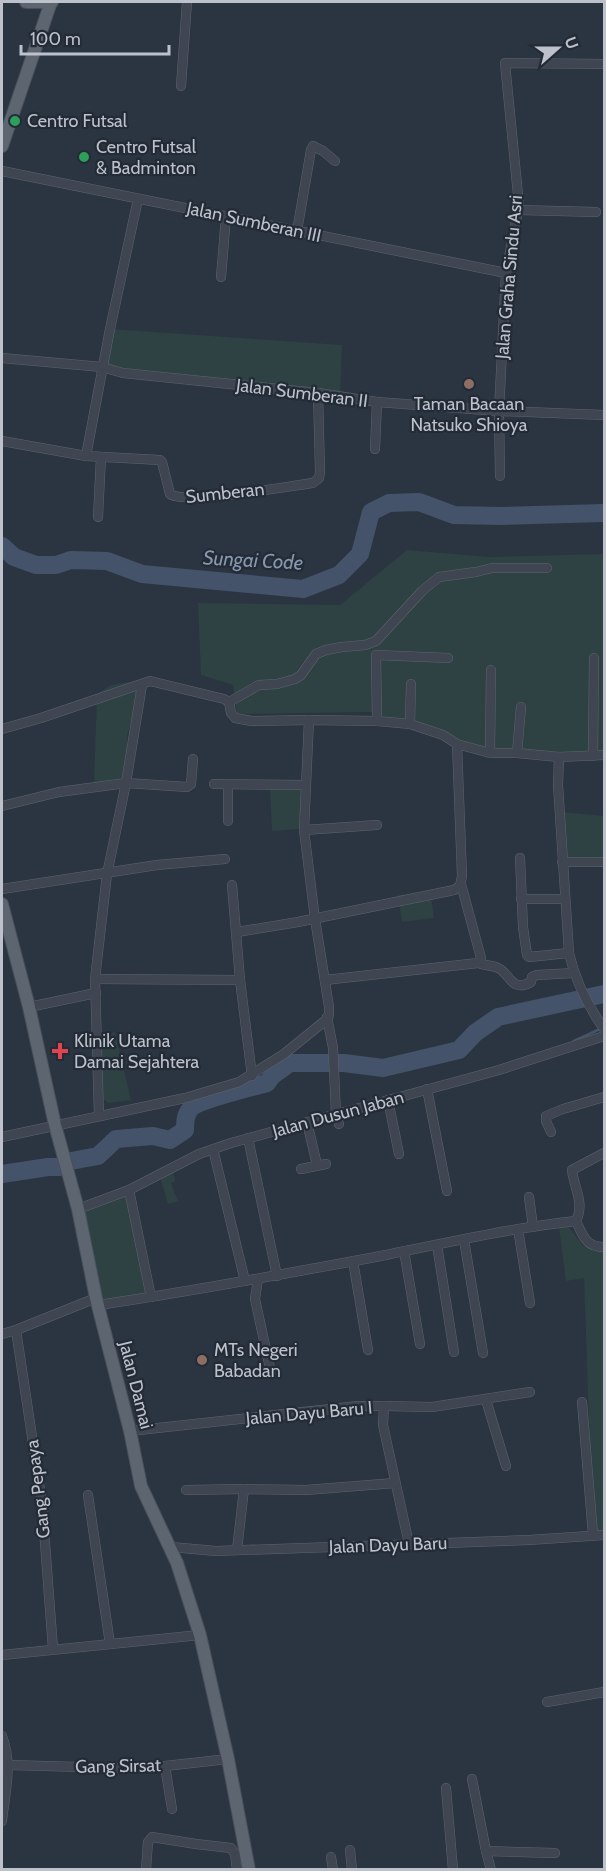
<svg xmlns="http://www.w3.org/2000/svg" width="606" height="1871" font-family="Cabin,sans-serif">
<style>
.green{fill:#2e4143}
.lines{fill:none;stroke-linecap:round;stroke-linejoin:round}
.stream{stroke:#445369;stroke-width:3}
.river{stroke:#445369;stroke-width:18}
.minor-casing{stroke:#5d646e;stroke-width:10}
.major-casing{stroke:#484f5a;stroke-width:14}
.minor{stroke:#3f4651;stroke-width:9}
.major{stroke:#5d6570;stroke-width:12}
.leisure-dot{fill:#2e9e5b;stroke:#232b36;stroke-width:2}
.education-dot{fill:#8d6e63;stroke:#232b36;stroke-width:2}
.health-dot{fill:#e0444e;stroke:#232b36;stroke-width:2}
.labels{text-anchor:middle;dominant-baseline:central;stroke-width:4.5;stroke-linejoin:round;paint-order:stroke}
.poi-label{font-size:18px;fill:#bcc1cb;stroke:#232b36;text-anchor:start}
.street-label{font-size:18px;fill:#bcc1cb;stroke:#232b36}
.water-label{font-size:20px;font-style:italic;fill:#8697ae;stroke:#232b36}
</style>
<rect width="100%" height="100%" fill="#2b3441"/>
<!-- green -->
<g class="green">
<path d="M 110,329 L 342,345 L 340,397 L 102,367 Z"/>
<path d="M 407,550 L 489,557 L 604,554 L 604,756 L 517,753 L 487,747 L 457,744 L 443,735 L 371,712 L 237,714 L 233,685 L 201,675 L 198,603 L 340,605 Z"/>
<path d="M 146,679 L 127,735 L 127,777 L 94,784 L 97,694 L 111,685 Z"/>
<path d="M 303,786 L 301,829 L 272,831 L 270,788 Z"/>
<path d="M 561,812 L 604,816 L 604,862 L 562,862 Z"/>
<path d="M 430,891 L 434,918 L 402,922 L 398,895 Z"/>
<path d="M 115,1032 L 131,1100 L 108,1103 L 100,1096 L 97,1037 Z"/>
<path d="M 173,1171 L 175,1181 L 171,1183 L 178,1201 L 168,1204 L 160,1177 Z"/>
<path d="M 128,1191 L 151,1297 L 98,1303 L 81,1208 Z"/>
<path d="M 569,1227 L 583,1246 L 604,1244 L 604,1535 L 593,1535 L 584,1278 L 566,1281 L 559,1228 Z"/>
</g>
<g class="lines">
<!-- stream -->
<path class="stream" d="M 574,1041 L 600,1029"/>
<!-- river -->
<g class="river">
<path d="M 2,546 L 14,557 L 36,565 L 56,565 L 71,560 L 107,561 L 142,574 L 303,589 L 339,575 L 360,554 L 371,512 L 389,503 L 419,502 L 454,515 L 500,516 L 604,513"/>
<path d="M 71,1161 L 98,1156 L 116,1139 L 153,1136 L 170,1140 L 185,1130 C 185,1123 185,1114 191,1108 C 199,1100 253,1087 267,1083 L 272,1076 L 290,1063 L 344,1063 L 383,1068 L 459,1050 L 475,1033 L 498,1017 L 604,994"/>
<path d="M 2,1174 L 48,1167 L 60,1167"/>
</g>
<defs>
<g id="minor">
<path d="M 181,86 L 187,2"/>
<path d="M 2,171 L 506,273"/>
<path d="M 519,210 L 596,212"/>
<path d="M 297,231 L 311,150 L 313,146 L 323,151 L 335,161"/>
<path d="M 221,277 L 226,216"/>
<path d="M 2,358 L 102,367 L 123,373 L 318,393 L 377,402 L 499,411 L 604,415"/>
<path d="M 2,441 L 86,456 L 160,460 L 162,462 L 170,494 C 184,505 290,486 313,483 L 319,478 L 320,472 L 318,393"/>
<path d="M 375,449 L 377,402"/>
<path d="M 86,456 L 110,329 L 138,199"/>
<path d="M 500,476 L 499,411 L 506,273 L 519,205 L 505,63 L 604,64"/>
<path d="M 98,517 L 101,457"/>
<path d="M 229,702 L 259,685 L 277,684 L 295,679 L 301,675 L 316,654 L 326,650 L 342,647 L 365,645 L 376,641 L 422,591 L 439,577 L 476,572 L 492,568 L 547,568"/>
<path d="M 377,721 L 376,655 L 448,658"/>
<path d="M 410,724 L 411,684"/>
<path d="M 2,729 L 41,718 L 150,681 L 224,699 L 229,702 L 231,713 L 235,718 L 252,721 L 309,720"/>
<path d="M 490,753 L 491,670"/>
<path d="M 517,753 L 521,707"/>
<path d="M 593,756 L 594,658"/>
<path d="M 559,757 L 558,785 L 569,953 C 575,980 588,1006 604,1029"/>
<path d="M 214,784 L 305,785"/>
<path d="M 228,784 L 228,821"/>
<path d="M 2,806 L 59,792 L 126,783 L 187,787 L 191,784 L 193,759"/>
<path d="M 304,830 L 377,825"/>
<path d="M 520,858 L 523,927 L 527,955 L 529,957 L 569,953"/>
<path d="M 562,862 L 604,862"/>
<path d="M 232,885 L 240,980 L 252,1076"/>
<path d="M 2,889 L 157,865 L 225,859"/>
<path d="M 521,899 L 565,899"/>
<path d="M 237,932 L 298,922 L 454,890 L 460,886 L 462,876 L 457,744"/>
<path d="M 479,963 C 485,966 492,965 498,968 C 511,974 511,993 531,982 L 532,977 L 537,975 L 574,973"/>
<path d="M 95,979 L 240,980"/>
<path d="M 325,980 L 478,963 L 481,958 L 461,884"/>
<path d="M 29,1007 L 96,993"/>
<path d="M 327,1017 L 333,1048 L 336,1114 L 339,1124"/>
<path d="M 427,1089 L 447,1191"/>
<path d="M 388,1100 L 399,1154"/>
<path d="M 99,1116 L 95,979 L 107,874 L 126,783 L 142,685"/>
<path d="M 307,1122 L 317,1165"/>
<path d="M 551,1132 L 546,1121 L 546,1116 L 563,1109 L 604,1097"/>
<path d="M 2,1137 L 185,1098 L 239,1082 L 284,1054 L 326,1020 L 329,1015 L 329,1007 L 315,919 L 304,830 L 309,720 L 377,721 L 410,724 L 443,735 L 457,744 L 490,753 L 517,753 L 559,757 L 604,755"/>
<path d="M 248,1138 L 277,1276"/>
<path d="M 213,1149 L 245,1281"/>
<path d="M 301,1169 L 326,1164"/>
<path d="M 129,1190 L 151,1297"/>
<path d="M 529,1197 L 533,1227"/>
<path d="M 78,1209 L 129,1190 L 199,1154 L 231,1143 L 499,1070 L 604,1036"/>
<path d="M 576,1221 C 585,1203 574,1188 572,1170 L 604,1153"/>
<path d="M 518,1229 L 530,1303"/>
<path d="M 464,1240 L 483,1353"/>
<path d="M 437,1245 L 454,1352"/>
<path d="M 404,1251 L 420,1344"/>
<path d="M 353,1261 L 368,1350"/>
<path d="M 258,1279 L 255,1299 L 271,1373"/>
<path d="M 98,1305 C 195,1291 290,1273 386,1255 C 449,1242 512,1228 576,1221 C 583,1236 586,1247 604,1247"/>
<path d="M 16,1330 L 42,1503 L 53,1649"/>
<path d="M 2,1334 L 16,1330 L 96,1298"/>
<path d="M 486,1400 L 506,1466"/>
<path d="M 582,1402 L 593,1535"/>
<path d="M 384,1406 L 432,1407 L 530,1392"/>
<path d="M 130,1431 L 358,1406 L 384,1406 L 383,1425 L 409,1544"/>
<path d="M 186,1490 L 244,1489"/>
<path d="M 88,1495 L 110,1644"/>
<path d="M 171,1547 L 216,1551 L 529,1540 L 604,1535"/>
<path d="M 237,1550 L 244,1489 L 306,1490 L 395,1483"/>
<path d="M 2,1655 L 200,1635"/>
<path d="M 547,1702 L 604,1692"/>
<path d="M 2,1736 C 13,1764 5,1792 2,1821"/>
<path d="M 9,1765 L 116,1768 L 165,1766 L 228,1759"/>
<path d="M 165,1766 L 172,1809"/>
<path d="M 472,1779 L 486,1851"/>
<path d="M 446,1788 L 453,1870"/>
<path d="M 350,1850 L 352,1870"/>
<path d="M 331,1857 L 333,1870"/>
<path d="M 146,1870 L 148,1842 L 152,1837 L 196,1844 L 231,1848 L 235,1854 L 237,1870"/>
<path d="M 491,1870 L 486,1851 L 555,1853"/>
</g>
<g id="major">
<path d="M 26,2 L 52,2"/>
<path d="M 2,146 L 51,2"/>
<path d="M 2,904 L 29,1007 L 55,1125 L 78,1209 L 96,1298 L 130,1431 L 141,1486 L 177,1563 L 200,1635 L 228,1759 L 249,1870"/>
</g>
</defs>
<!-- minor casing -->
<use href="#minor" class="minor-casing"/>
<!-- major casing -->
<use href="#major" class="major-casing"/>
<!-- minor -->
<use href="#minor" class="minor"/>
<!-- major -->
<use href="#major" class="major"/>
</g>
<!-- markers -->
<g class="leisure-dot">
<circle cx="15" cy="121" r="6"/>
<circle cx="84" cy="157" r="6"/>
</g>
<g class="education-dot">
<circle cx="469" cy="384" r="6"/>
<circle cx="202" cy="1360" r="6"/>
</g>
<path class="health-dot" d="M57 1042h6v6h6v6h-6v6h-6v-6h-6v-6h6z"/>
<g class="labels">
<!-- poi labels -->
<g class="poi-label">
<text x="27" y="121">Centro Futsal</text>
<text x="96" y="147">Centro Futsal<tspan x="96" dy="21">&amp; Badminton</tspan></text>
<text x="469" y="404" text-anchor="middle">Taman Bacaan<tspan x="469" dy="21">Natsuko Shioya</tspan></text>
<text x="74" y="1041">Klinik Utama<tspan x="74" dy="21">Damai Sejahtera</tspan></text>
<text x="214" y="1350">MTs Negeri<tspan x="214" dy="21">Babadan</tspan></text>
</g>
<!-- street labels -->
<g class="street-label">
<text transform="translate(254 222) rotate(12)">Jalan Sumberan III</text>
<text transform="translate(509 277) rotate(-85)">Jalan Graha Sindu Asri</text>
<text transform="translate(302 393) rotate(7)">Jalan Sumberan II</text>
<text transform="translate(225 493) rotate(-6)">Sumberan</text>
<text transform="translate(338 1114) rotate(-15)">Jalan Dusun Jaban</text>
<text transform="translate(136 1385) rotate(76)">Jalan Damai</text>
<text transform="translate(309 1413) rotate(-5)">Jalan Dayu Baru I</text>
<text transform="translate(38 1489) rotate(-97)">Gang Pepaya</text>
<text transform="translate(388 1545) rotate(-2)">Jalan Dayu Baru</text>
<text transform="translate(118 1766) rotate(-1)">Gang Sirsat</text>
</g>
<!-- water labels -->
<g class="water-label">
<text transform="translate(253 560) rotate(3)">Sungai Code</text>
</g>
</g>
<!-- border -->
<rect width="606" height="1871" fill="none" stroke="#bcc1cb" stroke-width="6"/>
<!-- north arrow -->
<g transform="translate(558 48) rotate(69)" stroke="#232b36" stroke-width="4.5" paint-order="stroke">
<path d="M0-4.5L10 22L0 15L-10 22Z" fill="#bcc1cb"/>
<text y="-9" font-size="16" font-weight="bold" text-anchor="middle" fill="#bcc1cb">U</text>
</g>
<!-- scale -->
<path d="M21 45v9h148v-9" fill="none" stroke="#bcc1cb" stroke-width="3"/>
<text x="30" y="45" font-size="18" fill="#bcc1cb" stroke="#232b36" stroke-width="4.5" paint-order="stroke">100 m</text>
</svg>
